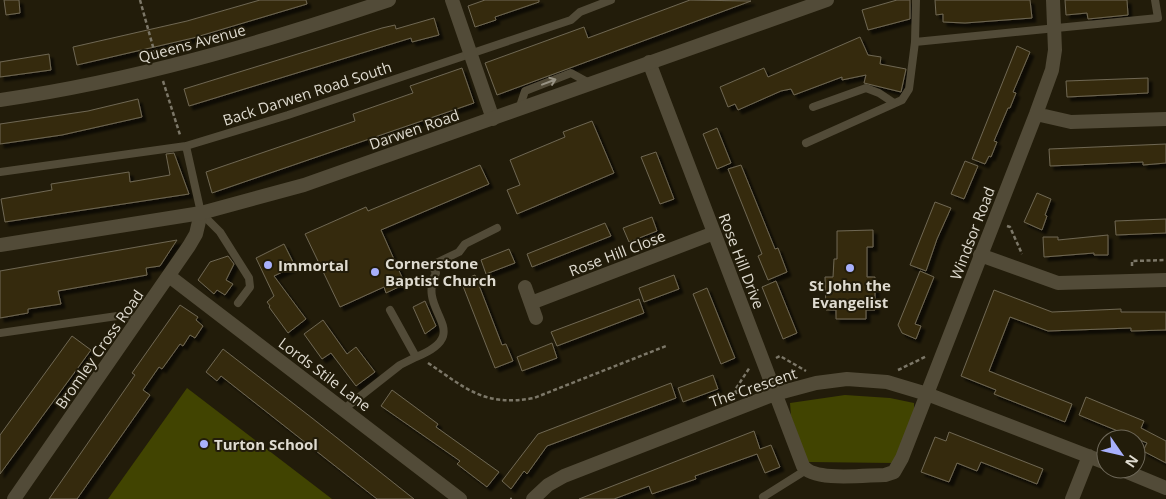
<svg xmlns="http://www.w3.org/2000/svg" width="1166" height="499" font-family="'Open Sans',sans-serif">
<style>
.green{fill:#414401}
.building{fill:#362c0f;stroke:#6f6753;filter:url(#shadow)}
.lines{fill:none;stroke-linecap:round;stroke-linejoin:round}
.path{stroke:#7c7768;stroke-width:2.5;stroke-dasharray:4 2.5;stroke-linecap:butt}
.service{stroke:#524b38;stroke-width:8}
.minor{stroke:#524b38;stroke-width:14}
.tertiary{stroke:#524b38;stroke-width:14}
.secondary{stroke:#524b38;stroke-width:14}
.oneway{stroke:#989384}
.poi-dot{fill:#a8b0fc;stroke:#221c0a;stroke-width:2}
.labels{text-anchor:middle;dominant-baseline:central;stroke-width:4;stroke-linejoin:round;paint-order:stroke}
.street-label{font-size:15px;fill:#dfdbd0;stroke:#221c0a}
.poi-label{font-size:15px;font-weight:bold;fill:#dfdbd0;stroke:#221c0a;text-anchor:start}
</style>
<defs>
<filter id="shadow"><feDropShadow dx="4" dy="4" stdDeviation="1" flood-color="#0009"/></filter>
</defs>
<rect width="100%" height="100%" fill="#221c0a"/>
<path class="green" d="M187 388 332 499H108Z
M845 395 890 398 914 403V412L894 463 808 462 791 416 790 403Z"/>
<path class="building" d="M4 0H19L20 13 6 15Z
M260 0H306L307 4 193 38 77 65 73 47 187 21Z
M485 0H539V2L495 17 496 20 475 27 468 6Z
M690 0 751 1 497 95 485 63 584 27 588 38Z
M897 0H910V19L868 30 862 10Z
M935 0H1030L1032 18 965 23 943 22V14L936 15Z
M1065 0H1127L1128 15 1088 19 1087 13 1066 15Z
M434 18 439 35 412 42 411 38 189 106 184 89 382 28 395 25 396 29Z
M860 37 868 55 881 57 880 64 906 69 901 92 864 83 866 75 842 80V77L794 95 791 89 781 91 738 110 735 104 728 107 720 87 764 68 768 77Z
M1017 46 1030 52 1013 92 1016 93 1010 108H1008L994 141 997 142 991 157 989 156 985 164 972 159Z
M49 54 51 70 0 77V62Z
M462 68 474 103 212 193 206 172 355 121 353 114 413 93 410 86Z
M1148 78V93L1067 97 1066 81Z
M138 99 142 117 62 135 0 144V124L88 111Z
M592 121 614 173 517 214 507 190 520 185 510 160 565 137 563 132Z
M717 128 731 163 717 169 703 134Z
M1166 144V163L1143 165V162L1050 166 1049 149Z
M656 152 674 199 660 204 641 157Z
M174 153 189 194 5 222 1 199 52 190 51 184 129 172 130 182 170 175 166 154Z
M965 161 978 166 964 199 951 194Z
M480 165 489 184 381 230 405 284 386 293 384 287 340 307 305 234 366 207 368 211Z
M741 165 775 249 778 248 787 272 768 280 758 256 762 254 728 169Z
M1037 193 1051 199 1045 215 1047 216 1042 230 1024 222Z
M935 202 951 208 937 239 926 271 910 265Z
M652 217 657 231 629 242 623 228Z
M1166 219V233L1116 235 1115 221Z
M605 223 611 236 532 267 527 254Z
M873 230V247H867V277H875V310H866V319H836V310H826L825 277H833L834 259H837V231Z
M1108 235V255H1094V253L1044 257 1043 237H1058V240Z
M177 240 160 266 146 268 147 275 58 291 61 304 28 309V313L0 318V271Z
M284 244 295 266 274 276 306 319 288 333 269 307 270 306 267 302 274 296 256 258Z
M509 249 515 263 486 274 481 260Z
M228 256 234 264 226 280 233 284 225 295 217 290 214 294 198 280 210 262Z
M920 271 934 277 915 324 921 326 916 339 902 333 898 325Z
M475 275 502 345 506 344 513 361 495 368 461 281Z
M674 275 679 289 644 302 639 288Z
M776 281 797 333 783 339 762 287Z
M707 288 735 358 721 364 693 294Z
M994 290 1052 312 1121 309V312H1166V330L1131 331V328L1048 331 1010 317 989 371 1072 404 1065 422 994 394 996 390 961 376Z
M639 299 644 313 557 346 551 332Z
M425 301 436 326 425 334 413 307Z
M180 305 198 317 196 320 203 326 195 338 190 335 183 346 180 344 162 369 159 367 143 390 150 395 77 499H49L135 375 132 373Z
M323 320 347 354 356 347 375 372 356 386 331 353 322 359 304 334Z
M72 336 91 350 0 474V435Z
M552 343 557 358 522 371 517 357Z
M223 349 312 418 414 499H377L221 376 217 381 206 372Z
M713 375 718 389 683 402 678 388Z
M671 383 676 398 547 446 527 474 524 471 511 489 502 481 538 434Z
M392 390 438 424 436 427 499 472 487 487 457 464 460 461 381 406Z
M1086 397 1144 421 1141 428 1166 441V463L1143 451 1147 443 1079 415Z
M754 431 760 449 771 445 780 467 765 473 757 454 695 476 696 479 652 494 649 486 614 499H579Z
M949 432 1043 469 1037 484 981 462 977 471 957 463 949 482 921 472 935 437 946 441Z"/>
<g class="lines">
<path class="path" d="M140 0 155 54
M163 81 180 135
M1007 226 1010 227 1022 254
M1132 266V261L1166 260
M776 358 780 356 806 371
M428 363C467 389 484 407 534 398L666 346
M898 370 927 356
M737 394 735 390 750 367
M510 499H512"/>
<path class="service" d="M915 42 1158 18 1155 0
M813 107 866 88 879 93 894 103
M519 109 525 91 571 73 591 84
M806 143 902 100 909 89 915 42 916 0
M186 146 201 213 220 232 249 278 250 287 238 303
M0 172 186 146 288 115 571 20 580 12 611 0
M0 333 124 315 140 319
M416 357C477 332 415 312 436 273L432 265 459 252 465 244 497 228
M344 409 400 365 416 357 390 310
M763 497 806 470"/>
<path class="minor" d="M452 0 493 119
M649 62 803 466C814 482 866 475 885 475L894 472 902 458 1036 114 1052 70 1055 50 1053 0
M0 100C133 81 261 43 389 0
M1036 114 1071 122 1166 119
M980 255 1058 283 1166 280
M169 276 460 499
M525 287 536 318
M531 303 714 233
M1120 469 1166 488
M533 499 548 485 564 476 775 394 816 383 847 379 887 382 927 394 1106 463
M1072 499 1089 456"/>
<path class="tertiary" d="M14 499 189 246 196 234 201 213"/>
<path class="secondary" d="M0 245 201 213 304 185 827 0"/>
</g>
<defs><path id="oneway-shaft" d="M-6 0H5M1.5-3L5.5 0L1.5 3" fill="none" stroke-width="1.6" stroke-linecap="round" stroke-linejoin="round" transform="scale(1.25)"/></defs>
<use class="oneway" href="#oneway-shaft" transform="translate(549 82) rotate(-21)"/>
<g class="poi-dot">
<circle cx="268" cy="265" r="5"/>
<circle cx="850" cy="268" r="5"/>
<circle cx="375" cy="272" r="5"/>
<circle cx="204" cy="444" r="5"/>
</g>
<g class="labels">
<g class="street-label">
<text transform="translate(192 43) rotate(-15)">Queens Avenue</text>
<text transform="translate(307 93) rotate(-18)">Back Darwen Road South</text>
<text transform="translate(414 129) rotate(-19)">Darwen Road</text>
<text transform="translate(972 233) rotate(-69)">Windsor Road</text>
<text transform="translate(617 253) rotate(-21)">Rose Hill Close</text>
<text transform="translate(742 261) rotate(69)">Rose Hill Drive</text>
<text transform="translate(99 349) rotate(-55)">Bromley Cross Road</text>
<text transform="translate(325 374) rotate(37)">Lords Stile Lane</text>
<text transform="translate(753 387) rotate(-19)">The Crescent</text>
</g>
<g class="poi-label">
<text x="385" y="263">Cornerstone<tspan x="385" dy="17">Baptist Church</tspan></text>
<text x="278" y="265">Immortal</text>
<text x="850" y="285" text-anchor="middle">St John the<tspan x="850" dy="17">Evangelist</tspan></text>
<text x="214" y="444">Turton School</text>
</g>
</g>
<g transform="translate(1121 454) rotate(124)"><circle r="24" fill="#221c0a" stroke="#6e6859"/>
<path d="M0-4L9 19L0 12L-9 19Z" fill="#a8b0fc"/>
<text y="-8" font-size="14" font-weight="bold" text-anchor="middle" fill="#dfdbd0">N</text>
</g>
</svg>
